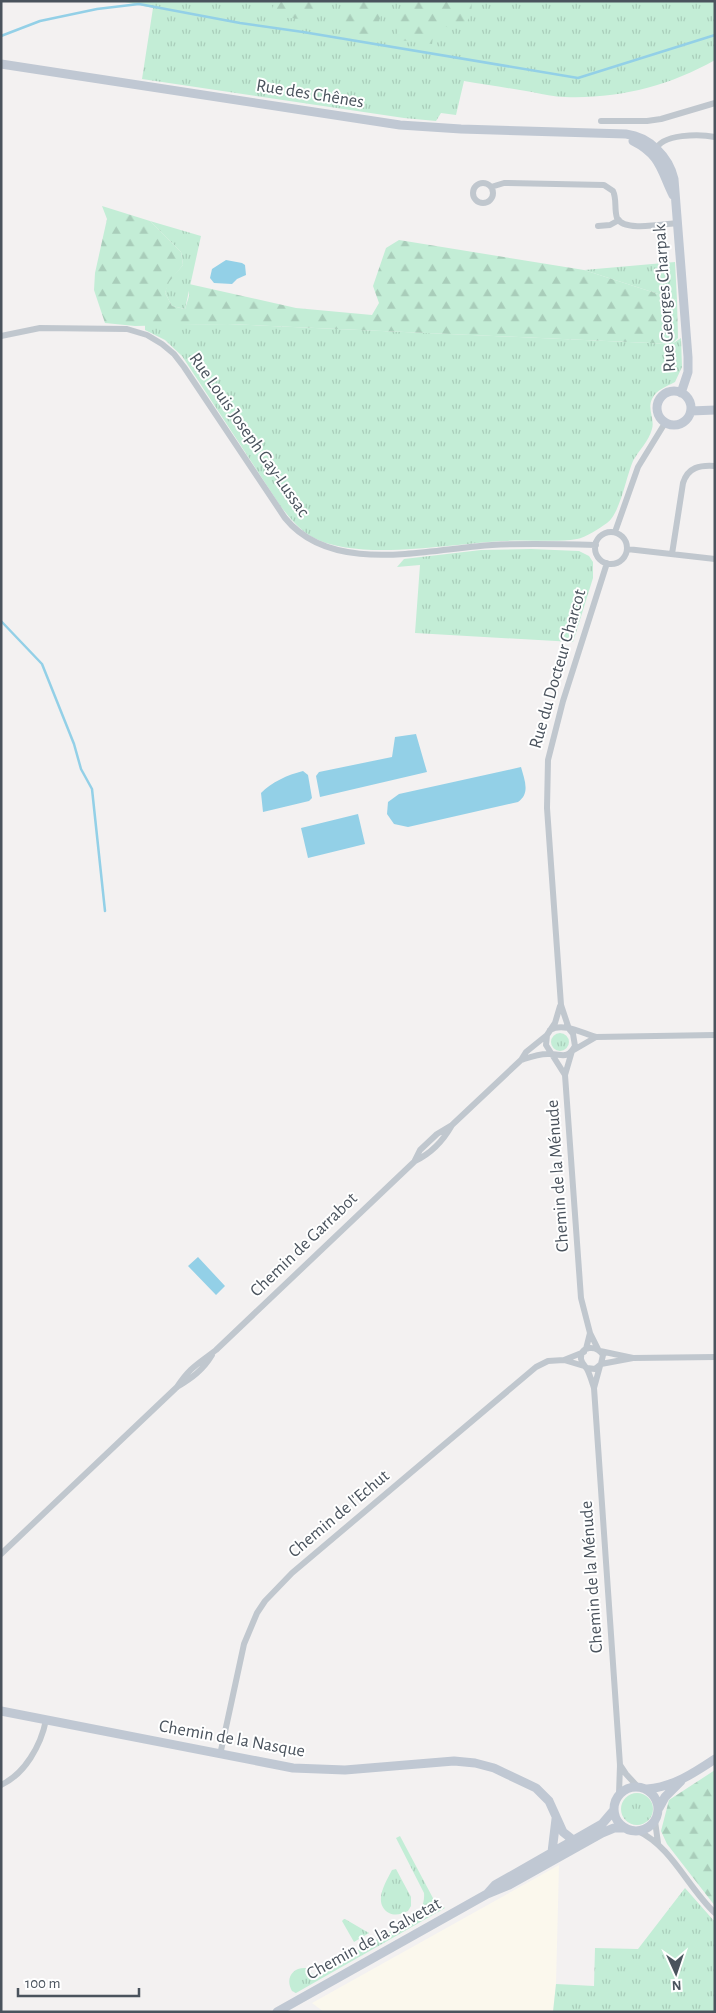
<svg xmlns="http://www.w3.org/2000/svg" width="716" height="2013" font-family="'Alegreya Sans',sans-serif">
<style>
.commercial{fill:#fbf8ed}
.grass{fill:url(#grass-tufts)}
.forest{fill:url(#forest-firs)}
.water{fill:#93d0e7}
.lines{fill:none;stroke-linecap:round;stroke-linejoin:round}
.stream{stroke:#93d0e7;stroke-width:2.5}
.street{stroke:#c0c7ce;stroke-width:6}
.secondary{stroke:#c0c8d3;stroke-width:9}
.labels{text-anchor:middle;dominant-baseline:central;stroke-width:4;stroke-linejoin:round;paint-order:stroke}
.street-label{font-size:18px;fill:#4a535d;stroke:#fff}
</style>
<defs>
<pattern id="grass-tufts" width="24" height="20" patternUnits="userSpaceOnUse" patternTransform="scale(1.25)"><rect width="24" height="20" fill="#c3edd6"/><path d="M3 7l-1-3M5 7V3M7 7l1-3M15 17l-1-3M17 17v-4M19 17l1-3" fill="none" stroke="#a9cdba"/></pattern>
<pattern id="forest-firs" width="22" height="20" patternUnits="userSpaceOnUse" patternTransform="scale(1.25)"><rect width="22" height="20" fill="#c3edd6"/><path d="M5 1l3.5 6h-7zM16 11l3.5 6h-7z" fill="#a9cdba"/></pattern>
</defs>
<rect width="100%" height="100%" fill="#f3f1f1"/>
<path class="commercial" d="M559 1865 556 1984 553 2012H324L312 2003Z"/>
<path class="grass" d="M120 1H715V60C669 86 618 99 565 97 554 97 543 94 532 92 509 88 487 85 464 81L456 115 441 113 436 121 404 118 142 79 153 8Z
M150 221 201 236 185 309 172 306 165 293 168 282 183 265 181 252Z
M675 262 677 300 584 270Z
M228 324 672 344 681 338 682 367 675 382C666 387 657 389 652 399 647 409 655 419 652 429 649 441 639 450 633 461 626 477 620 514 607 523 600 528 585 538 577 539 554 543 529 539 505 541 452 543 362 562 314 538 300 531 291 519 281 507L182 356 165 340 145 330V325Z
M531 549 579 551 589 556 593 562V578L573 642 415 633 420 565 397 567 404 559 481 550Z
M551 1042a9 9 0 1 1 18 0a9 9 0 1 1-18 0Z
M621 1809a16 16 0 1 1 32 0a16 16 0 1 1-32 0Z
M400 1836 434 1900 445 1908 296 1993 292 1991C285 1979 292 1967 306 1968L314 1975 411 1920C420 1913 425 1904 424 1893L396 1838Z
M396 1869 411 1897V1906L408 1911C402 1914 395 1916 389 1913 372 1903 386 1882 392 1870Z
M685 1888 715 1922V2012H553L556 1984 594 1986 595 1948 638 1949Z
M344 1919H345L369 1933 354 1942 342 1921Z"/>
<path class="forest" d="M275 1H316L310 20 270 16Z
M352 1H386L373 38 342 31Z
M405 1H472L471 15 463 27 450 28 440 25 434 28 432 44 399 40 396 26Z
M102 206 150 221 181 252 183 265 169 282 165 293 172 306 185 309 189 296V284L296 308 372 315 379 303 373 286 386 248 399 240 584 270 677 300 678 338 672 344 228 324 135 326 105 323 94 290 95 273 107 219Z
M715 1770V1906L667 1844 661 1831 669 1800Z"/>
<path class="water" d="M226 260 242 263 245 265 246 275 237 279 232 284 214 283 210 278 212 269Z
M416 734 427 772 320 797 316 776 319 772 392 757 395 737Z
M521 767C524 779 531 793 518 802L408 827 394 824 387 814 388 802 399 794Z
M303 771 308 775 312 798 309 801 263 812 261 793C272 782 287 775 303 771Z
M358 814 365 844 308 858 301 828Z
M198 1257 225 1286 216 1295 188 1266Z"/>
<g class="lines">
<path class="stream" d="M1 36 40 21 97 9 139 4 240 23 303 32 578 78 715 35
M1 621 42 664 74 744 81 769 92 789 105 911"/>
<path class="street" d="M601 121H647L661 119 715 103
M655 151C661 133 701 134 715 137
M473 193a10 10 0 1 1 20 0a10 10 0 1 1-20 0Z
M491 187 504 183 604 185 613 191C617 199 614 209 617 218 623 232 663 224 677 223
M598 226 610 225 619 220
M1 336 40 328 127 329 147 335 162 344 174 354 184 367 285 518C332 576 427 549 492 545 526 543 561 544 596 545
M615 532 638 467 665 423
M595 548a16 16 0 1 1 32 0a16 16 0 1 1-32 0Z
M627 549 715 559
M672 554 683 483C688 467 700 465 715 466
M550 1030C563 1022 582 1033 596 1037L572 1051 565 1075 546 1045 547 1035 555 1023 560 1006
M596 1037 715 1035
M521 1060C530 1057 540 1053 550 1054 562 1054 567 1060 575 1046L573 1034 569 1029 561 1005 547 808 548 760 563 701 607 563
M565 1075 581 1298 590 1333
M415 1160 420 1150 437 1134 452 1125 521 1060 526 1052 547 1035
M586 1349 590 1333 598 1349
M600 1351 633 1358 601 1364
M584 1352 564 1360 584 1366
M633 1358 715 1357
M587 1368 595 1369 601 1364 603 1355C597 1345 580 1345 581 1359 582 1364 585 1366 587 1369 590 1375 592 1382 594 1388L600 1366
M177 1387C190 1367 198 1364 216 1350L415 1161C432 1153 443 1141 452 1125
M594 1388 620 1765 619 1794
M1 1554 177 1387C192 1378 203 1370 212 1355
M220 1755 244 1644 257 1613 265 1601 292 1573 536 1367 548 1361 564 1360
M620 1765 626 1774 638 1787
M1 1785C25 1774 41 1745 46 1720
M655 1821 658 1843
M638 1831C672 1847 688 1888 715 1913"/>
<path class="secondary" d="M1 64 400 125 461 129 626 134C650 137 669 157 674 179L688 357V372L681 393
M633 141C661 155 661 171 673 195
M657 408a17 17 0 1 1 34 0a17 17 0 1 1-34 0Z
M691 411 715 410
M1 1711 293 1768 345 1770 454 1761 475 1763 494 1768 536 1788 549 1801 563 1832 573 1840
M614 1809a22 22 0 1 1 44 0a22 22 0 1 1-44 0Z
M647 1789C673 1787 694 1773 715 1759
M659 1808 665 1797 681 1781
M552 1852 556 1819
M487 1894 495 1885 602 1824 614 1810
M277 2012 487 1894 509 1885 602 1833 614 1828H625"/>
</g>
<g class="labels">
<g class="street-label">
<text transform="translate(310 94) rotate(9)">Rue des Chênes</text>
<text transform="translate(665 298) rotate(-94)">Rue Georges Charpak</text>
<text transform="translate(249 435) rotate(55)">Rue Louis Joseph Gay-Lussac</text>
<text transform="translate(558 669) rotate(-74)">Rue du Docteur Charcot</text>
<text transform="translate(558 1176) rotate(-94)">Chemin de la Ménude</text>
<text transform="translate(304 1245) rotate(-44)">Chemin de Garrabot</text>
<text transform="translate(339 1514) rotate(-40)">Chemin de l'Echut</text>
<text transform="translate(592 1577) rotate(-94)">Chemin de la Ménude</text>
<text transform="translate(232 1739) rotate(10)">Chemin de la Nasque</text>
<text transform="translate(374 1939) rotate(-29)">Chemin de la Salvetat</text>
</g>
</g>
<rect width="716" height="2013" fill="none" stroke="#4a535d" stroke-width="5"/>
<g transform="translate(676 1973) rotate(177)" stroke="#ffffff" stroke-width="4" paint-order="stroke">
<path d="M0-4L9 19L0 12L-9 19Z" fill="#4a535d"/>
<text y="-8" font-size="14" font-weight="bold" text-anchor="middle" fill="#4a535d">N</text>
</g>
<path d="M18 1988v8h121v-8" fill="none" stroke="#4a535d" stroke-width="2.5"/>
<text x="25" y="1988" font-size="15" fill="#4a535d" stroke="#ffffff" stroke-width="4" paint-order="stroke">100 m</text>
</svg>
